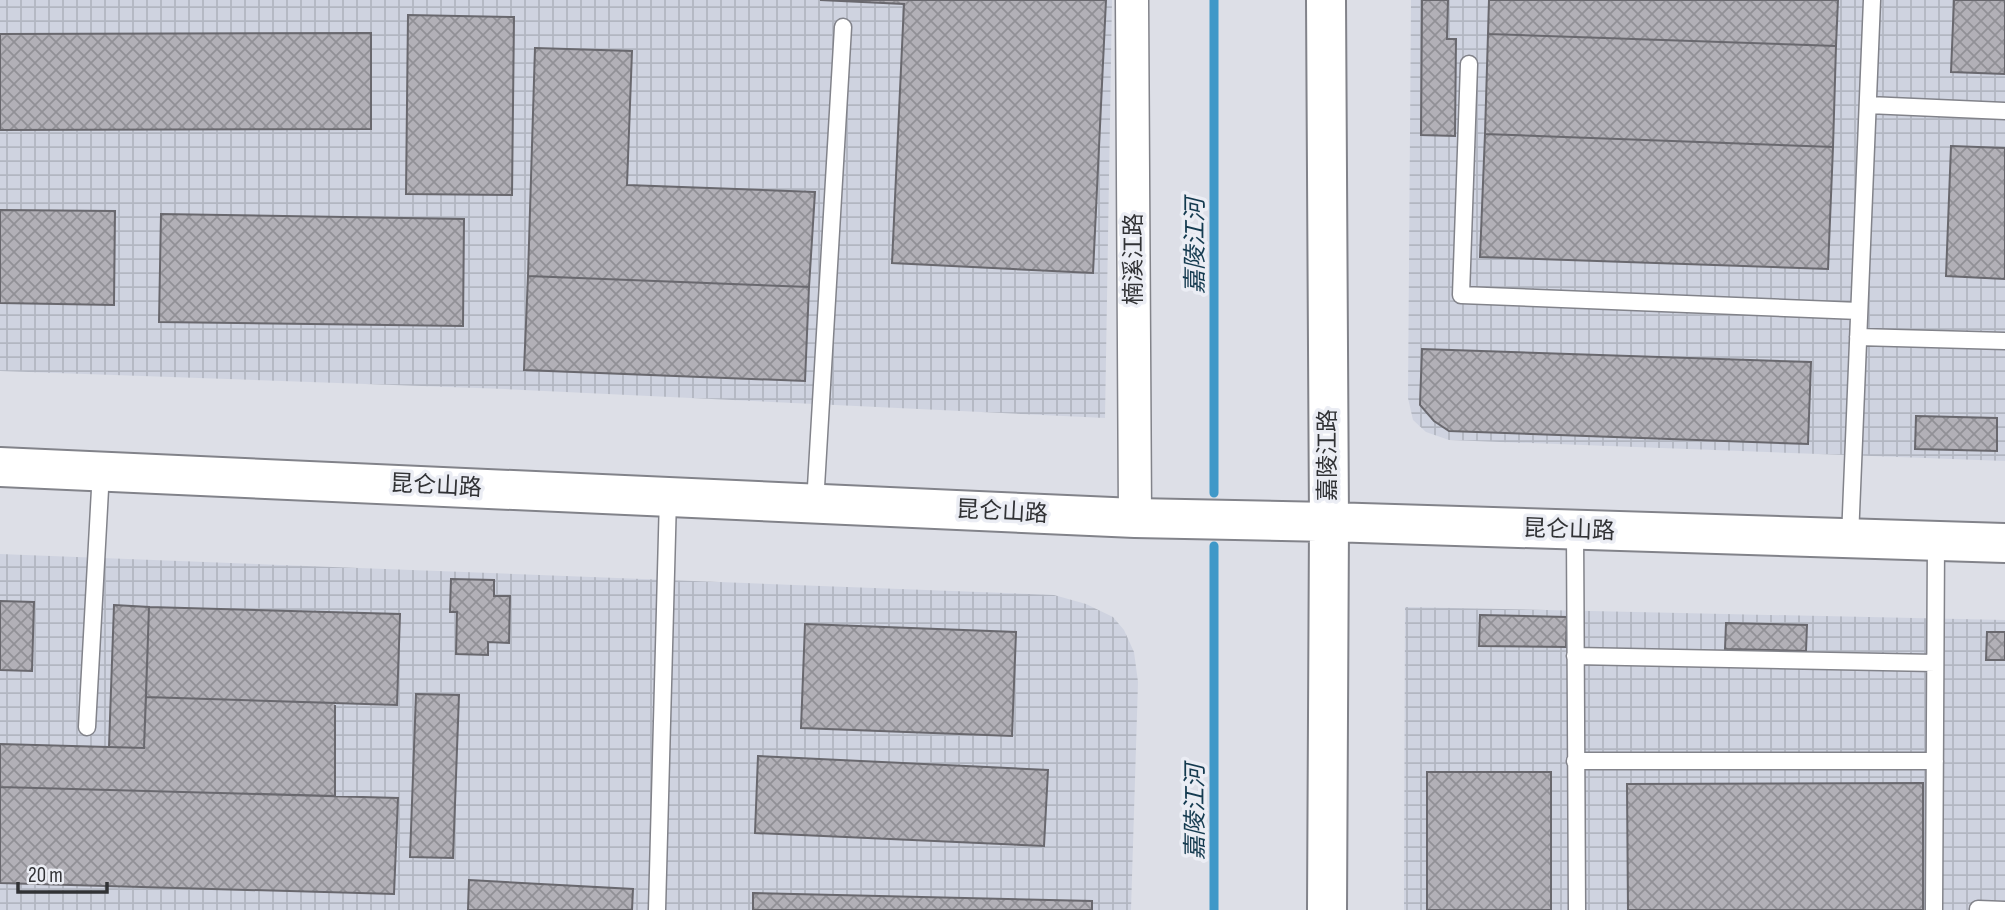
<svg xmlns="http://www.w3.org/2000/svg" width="2005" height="910" font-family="'Sofia Sans Condensed','Noto Sans SC',sans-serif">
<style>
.industrial{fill:url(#industrial-grid)}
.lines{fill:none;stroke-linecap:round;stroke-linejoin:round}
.stream{stroke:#3f98c8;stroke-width:9}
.building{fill:url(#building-cross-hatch);stroke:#69686e;stroke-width:2}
.service-casing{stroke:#82838a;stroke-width:19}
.minor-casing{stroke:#82838a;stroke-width:35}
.tertiary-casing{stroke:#82838a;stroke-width:42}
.service{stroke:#fff;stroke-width:16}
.minor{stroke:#fff;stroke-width:32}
.tertiary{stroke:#fff;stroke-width:38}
.labels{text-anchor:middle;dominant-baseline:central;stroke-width:7;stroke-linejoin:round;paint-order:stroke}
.street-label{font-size:23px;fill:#313235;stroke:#ebedf4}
.water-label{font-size:24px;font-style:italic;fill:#143a4f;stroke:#ebedf4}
</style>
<defs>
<pattern id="industrial-grid" width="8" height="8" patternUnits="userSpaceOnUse" patternTransform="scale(1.75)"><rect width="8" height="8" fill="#cfd3e0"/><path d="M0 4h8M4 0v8" fill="none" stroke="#b2b6c1"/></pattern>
<pattern id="building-cross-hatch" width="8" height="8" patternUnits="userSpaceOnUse" patternTransform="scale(1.75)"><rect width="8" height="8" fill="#b2b0b7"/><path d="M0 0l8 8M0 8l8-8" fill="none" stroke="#919096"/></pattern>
</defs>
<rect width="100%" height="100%" fill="#dddfe7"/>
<path class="industrial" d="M0 0H1112L1105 418 505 389 0 371Z
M1411 0H2005V461L1449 440 1426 432 1413 420 1408 398Z
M0 554 1054 595 1086 604 1113 617 1124 630 1134 652 1138 682 1131 910H0Z
M1405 607 2005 620V910H1404Z"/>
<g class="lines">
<path class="stream" d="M1214 493V0
M1214 546V910"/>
</g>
<path class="building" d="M820 0H1106L1093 273 892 263 904 4Z
M1422 0H1448L1447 39H1456L1455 136 1421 135Z
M1489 0H1838L1836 46 1488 34Z
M1954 0H2005V74L1951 72Z
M408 15 514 17 512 195 406 194Z
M371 33V129L0 130V34Z
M1488 34 1836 46 1833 147 1485 134Z
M535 48 632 51 627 185 815 192 809 287 528 276Z
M1485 134 1833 147 1828 269 1480 257Z
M1951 146 2005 148V279L1946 276Z
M0 210 115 211 114 305 0 303Z
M161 214 464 219 463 326 159 322Z
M528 276 809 287 805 381 524 370Z
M1422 349 1811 362 1808 444 1449 431 1434 421 1420 405Z
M1916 416 1997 418V451L1915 449Z
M451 579 494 580V596H510L509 643 488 642V655L456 654 457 612H450Z
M0 601 34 602 32 671 0 670Z
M114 605 149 607 144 748 109 747Z
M149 607 400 614 397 705 146 697Z
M1480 615 1567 617 1566 647 1479 646Z
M1726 623 1807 625 1806 651 1725 649Z
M805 624 1016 632 1012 736 801 728Z
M1987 632H2005V660H1986Z
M416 694 459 695 453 858 410 857Z
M146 697 335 703V796L0 787V744L144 748Z
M758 756 1048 770 1044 846 755 833Z
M1427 772H1551V910H1427Z
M1923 783V910H1628L1627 784Z
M0 787 398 798 394 894 0 883Z
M469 880 633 889 632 910H468Z
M753 893 1092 901V910H753Z"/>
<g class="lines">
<g class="service-casing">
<path id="service" d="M1469 64 1461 295 1859 311
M1868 105 2005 111
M1858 337 2005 341
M815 504 843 27
M1575 530 1577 910
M1850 538 1872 0
M1575 656 1935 663
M87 727 101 471
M1575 761H1935
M1978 909 2005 910
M657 910 668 497
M1934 910 1936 541"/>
</g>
<g class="minor-casing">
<path id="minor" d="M1132 0 1135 518"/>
</g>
<g class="tertiary-casing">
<path id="tertiary" d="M1326 0 1329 522 1327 910
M0 467 1135 518 1329 522 2005 543"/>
</g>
<use href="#service" class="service"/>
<use href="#minor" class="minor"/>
<use href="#tertiary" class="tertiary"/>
</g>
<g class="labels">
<g class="street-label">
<text transform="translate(1134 259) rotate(-90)">楠溪江路</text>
<text transform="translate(1328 455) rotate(-90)">嘉陵江路</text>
<text transform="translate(436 486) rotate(3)">昆仑山路</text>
<text transform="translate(1002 512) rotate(3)">昆仑山路</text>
<text transform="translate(1569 530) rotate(2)">昆仑山路</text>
</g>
<g class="water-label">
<text transform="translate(1195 246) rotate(-90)">嘉陵江河</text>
<text transform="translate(1195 812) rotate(-90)">嘉陵江河</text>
</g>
</g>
<path d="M18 882v10h89v-10" fill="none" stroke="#313235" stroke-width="3.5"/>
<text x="28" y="882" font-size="21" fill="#313235" stroke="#ebedf4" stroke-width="5" paint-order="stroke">20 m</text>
</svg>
